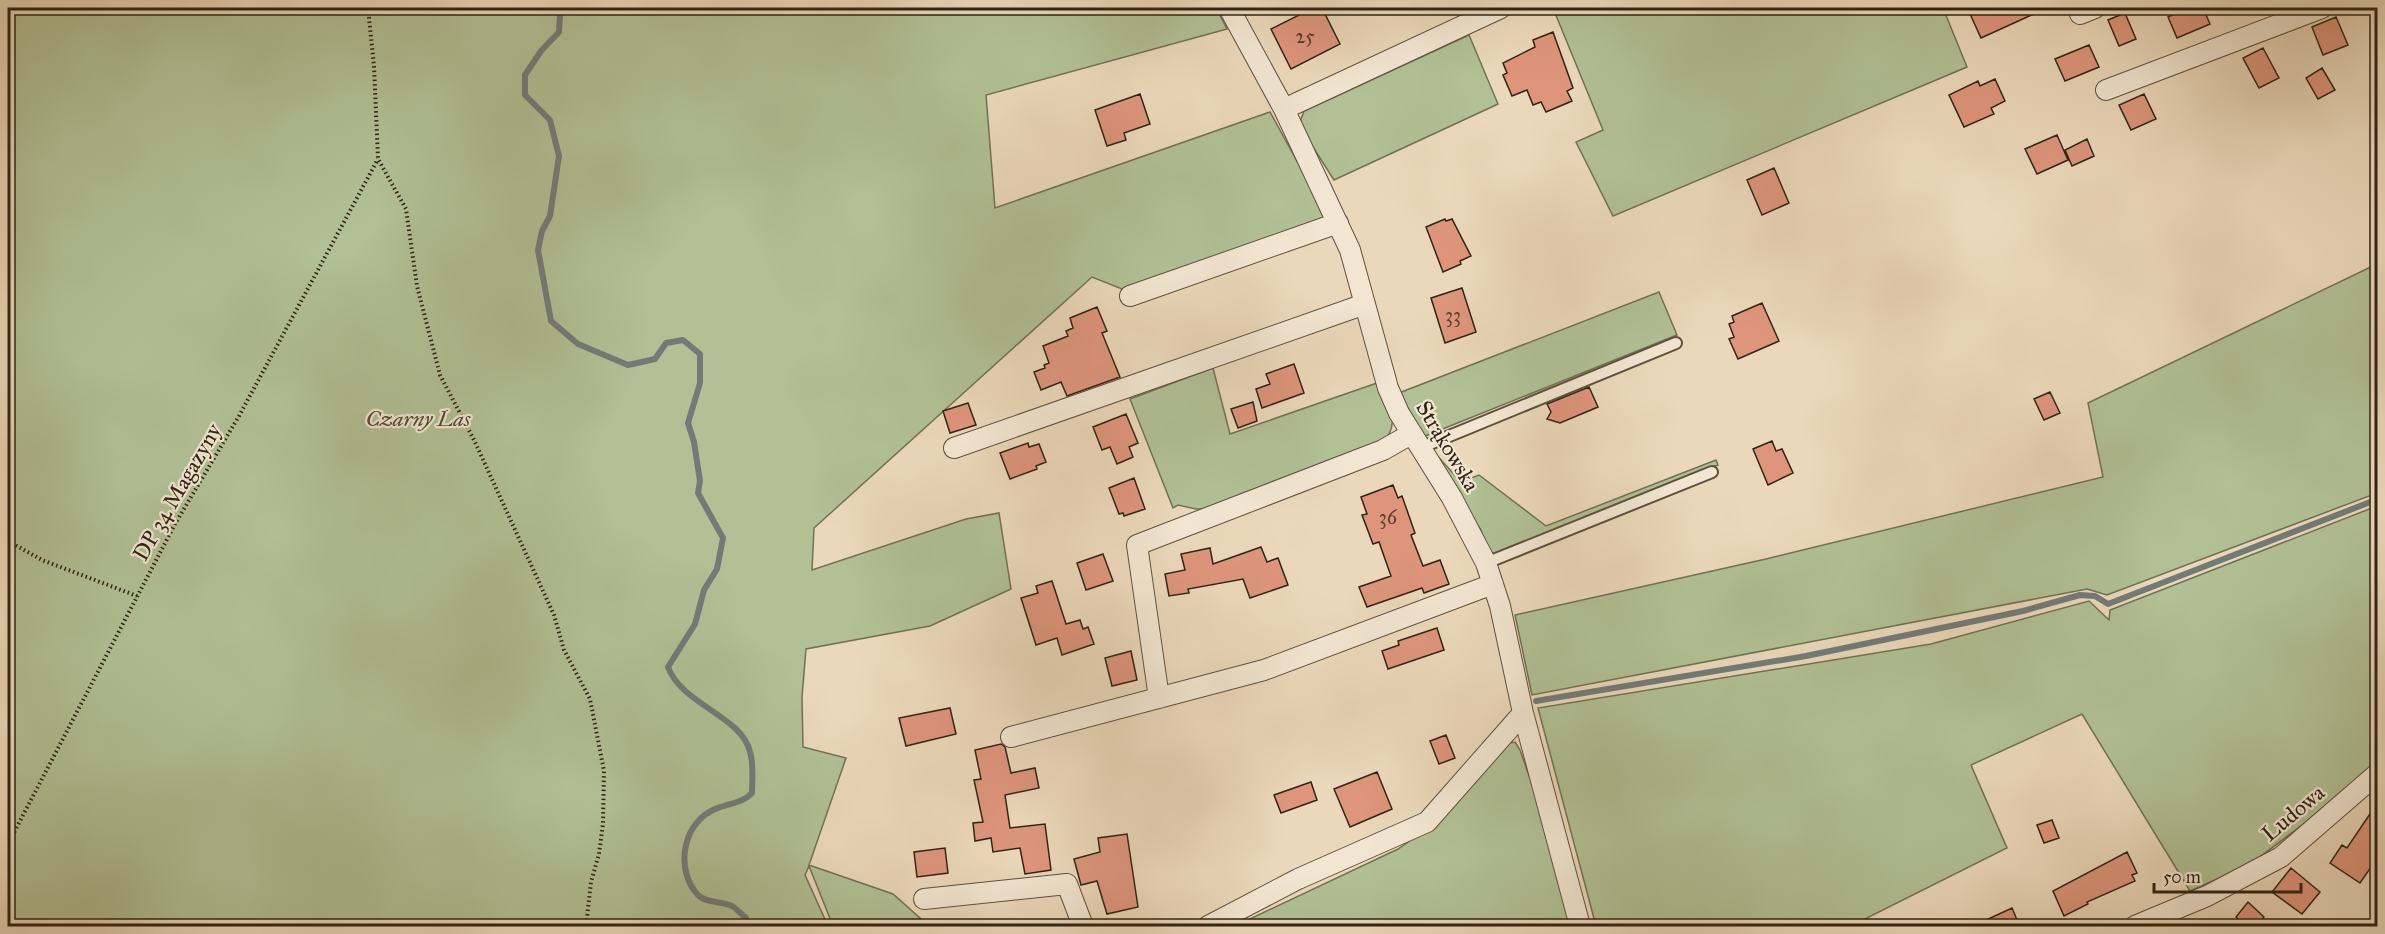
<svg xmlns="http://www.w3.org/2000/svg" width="2385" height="934" font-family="'IM FELL Great Primer',serif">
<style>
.green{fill:#b1c095;stroke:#707254;stroke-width:1.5}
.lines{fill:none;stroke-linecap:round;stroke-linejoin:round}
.stream{stroke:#737b79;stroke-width:6}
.building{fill:#de957c;stroke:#302314;stroke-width:1.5}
.service-casing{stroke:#5f503e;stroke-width:14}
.minor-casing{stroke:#5f503e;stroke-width:22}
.path{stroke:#302314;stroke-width:4;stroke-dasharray:1.5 3;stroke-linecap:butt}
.service{stroke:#f2e6d2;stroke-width:10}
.minor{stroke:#f2e6d2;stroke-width:20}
.labels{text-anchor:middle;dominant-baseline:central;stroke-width:4.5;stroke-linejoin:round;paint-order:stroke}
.number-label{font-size:20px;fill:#5c402e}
.park-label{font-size:22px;font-style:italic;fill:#504a34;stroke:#f2e6d2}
.street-label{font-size:22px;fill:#302314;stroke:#f2e6d2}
</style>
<rect width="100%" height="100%" fill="#ebd8ba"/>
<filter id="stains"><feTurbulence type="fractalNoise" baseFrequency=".00333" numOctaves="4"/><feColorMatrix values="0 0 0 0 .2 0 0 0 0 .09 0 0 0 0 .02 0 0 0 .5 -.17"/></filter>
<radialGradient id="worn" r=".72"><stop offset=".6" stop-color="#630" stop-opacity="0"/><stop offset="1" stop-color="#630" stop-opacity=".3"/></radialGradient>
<path class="green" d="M8 8H1216L1227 29 986 95 995 208 1270 112 1326 214 1322 222 1122 289 1092 277 814 528 812 570 966 519 999 513 1011 589 930 626 806 649 802 697 803 747 846 758 809 865 893 894 929 926H833L809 866 805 875 828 926H8Z
M1553 8H1943L1967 67 1613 216 1576 142 1603 130Z
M1469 35 1498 104 1334 180 1299 125 1304 111Z
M2377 264V493L2107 595 2087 589 1532 695 1515 615 1766 559 2103 477 2088 403Z
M1659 292 1677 335 1425 436 1417 428 1399 393Z
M1213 368 1230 434 1377 383C1388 408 1404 424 1379 446L1210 509H1196L1178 505 1173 508 1130 399Z
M1433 451 1461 482 1479 475 1546 526 1716 460 1718 465 1497 554 1487 551 1481 530 1434 461Z
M2377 506V762L2329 805 2249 865 2190 891 2082 714 1971 765 2007 848 1851 926H1596L1538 708 1931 644 2089 601 2109 620 2110 610Z
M1515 742 1520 750 1534 790 1574 926H1235L1398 849 1440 820 1505 744Z"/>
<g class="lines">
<path class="stream" d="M553 8 560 15 559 32 541 51 525 75V95L550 120 559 156 550 216 542 231 538 250 551 321 578 344 628 365 655 359 666 343 683 340 700 354V383L688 423 694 442 700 481 698 493 723 538 717 569 704 590 695 624 668 667C682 705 742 716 750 752 754 764 752 780 752 793 742 804 724 804 711 811 681 827 676 872 698 895 705 903 722 901 732 906 737 909 742 915 746 918L747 926
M1536 701 1806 656 2023 611 2080 595 2095 596 2108 604 2378 499"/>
</g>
<path class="building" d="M1313 8H1322L1340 44 1291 69 1271 29Z
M1984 8H2047L1981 38 1970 14Z
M2177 8H2203L2210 24 2177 38 2168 17 2179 12Z
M2125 13 2136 39 2119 46 2108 20Z
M2336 17 2348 45 2323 55 2312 27Z
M1553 32 1573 88 1567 91 1572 101 1546 112 1541 102 1533 105 1527 90 1512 96 1503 75 1507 73 1503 63 1535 47 1533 40Z
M2089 45 2099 67 2065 81 2055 59Z
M2263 48 2279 78 2259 88 2243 58Z
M2322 68 2335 90 2318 99 2306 78Z
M1995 79 2005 101 1991 108 1994 114 1964 127 1949 95 1978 81 1980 86Z
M1140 94 1150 124 1124 133 1126 140 1107 146 1095 110Z
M2144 94 2156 119 2131 130 2119 105Z
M2057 135 2068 160 2037 174 2025 149Z
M2087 139 2094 156 2072 166 2065 150Z
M1774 168 1789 203 1762 215 1747 180Z
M1445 219 1446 221 1452 219 1471 256 1460 261 1461 264 1443 272 1426 227Z
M1462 288 1476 332 1445 343 1431 298Z
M1762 303 1779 341 1738 359 1729 339 1734 337 1729 324 1734 322 1732 316Z
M1097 307 1107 331 1102 333 1120 377 1067 396 1061 382 1041 390 1034 372 1045 368 1044 365 1049 363 1043 346 1068 336 1066 331 1073 328 1070 318Z
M1294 364 1304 393 1262 408 1256 389 1270 384 1266 374Z
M1589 387 1598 407 1560 423 1547 419 1551 412 1547 404Z
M2050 392 2060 413 2044 420 2034 399Z
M1253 402 1257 421 1238 428 1231 409Z
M968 403 976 425 950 433 943 411Z
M1126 414 1138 443 1129 447 1133 457 1117 464 1110 447 1102 450 1093 427Z
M1772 441 1776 451 1782 449 1793 473 1768 485 1753 449Z
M1028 443 1029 447 1039 444 1046 462 1036 466 1037 469 1010 479 1000 453Z
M1134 478 1145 509 1124 516 1123 513 1119 514 1109 488Z
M1393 485 1398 498 1402 496 1415 533 1411 535 1423 566 1440 560 1449 584 1424 593 1422 588 1367 607 1359 587 1391 576 1379 542 1373 544 1362 515 1367 514 1361 497Z
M1261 547 1267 562 1278 558 1288 585 1250 598 1243 579 1188 589 1189 593 1169 596 1165 574 1185 570 1181 554 1210 548 1213 564Z
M1103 554 1113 581 1086 590 1077 563Z
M1052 581 1066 624 1080 620 1083 629 1088 627 1094 644 1062 655 1057 638 1036 645 1021 598 1038 593 1036 586Z
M1437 628 1444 650 1388 669 1382 651 1399 645 1398 641Z
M1131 651 1137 680 1112 686 1105 658Z
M950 708 956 734 906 746 899 718Z
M1446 735 1455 758 1439 764 1430 741Z
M1001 744 1005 747 1011 773 1035 768 1039 788 1005 795 1010 828 1045 824 1051 870 1025 874 1020 848 993 852 991 838 975 841 973 823 983 822 974 780 981 779 975 750Z
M1377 772 1392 809 1350 827 1334 789Z
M1311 782 1317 800 1281 813 1274 795Z
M2378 802V857L2360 883 2330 863 2342 845 2347 848Z
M2052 820 2059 838 2044 843 2037 825Z
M1127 834 1138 907 1107 914 1097 881 1081 885 1074 859 1100 852 1098 838Z
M945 848 948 873 917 877 914 852Z
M2127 852 2137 873 2132 875 2135 881 2087 902 2088 904 2064 916 2053 891Z
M2291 868 2320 892 2302 914 2272 892Z
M2248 902 2264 917 2255 927H2246L2236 917Z
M2012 908 2020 927H1971Z"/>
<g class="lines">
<g class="service-casing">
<path id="service" d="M1420 448 1676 343
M1486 563 1712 472"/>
</g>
<g class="minor-casing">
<path id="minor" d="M1229 8 1284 109 1350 250 1388 388 1399 413 1452 498 1486 563 1500 606 1523 713 1580 926
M2080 14 2095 8
M2106 90 2322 8
M1284 109 1501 8
M1130 296 1338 223
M954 448 1365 304
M1159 698 1137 545 1383 450 1411 434
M1011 737 1264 670 1493 584
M924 899 1067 884 1083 926
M1208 926 1298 879 1427 822 1523 713
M2135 926 2207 896 2281 857 2378 773"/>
</g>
<path class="path" d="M368 8 374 66 378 159 406 209 417 286 440 375 474 440 554 615 564 650 590 699 604 771 603 824 599 854 591 882 586 926
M8 541 42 560 137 596
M8 844 175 524 239 416 378 159"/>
<use href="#service" class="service"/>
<use href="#minor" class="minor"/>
</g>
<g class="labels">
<g class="number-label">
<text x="1305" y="36">25</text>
<text x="1453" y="315">33</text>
<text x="1388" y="517">36</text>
</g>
<g class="park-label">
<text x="418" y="418">Czarny Las</text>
</g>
<g class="street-label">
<text transform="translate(1448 446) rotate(59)">Strąkowska</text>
<text transform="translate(177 492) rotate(-60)">DP 34 Magazyny</text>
<text transform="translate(2293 813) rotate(-40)">Ludowa</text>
</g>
</g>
<rect width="2385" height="934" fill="none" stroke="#ebd8ba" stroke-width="30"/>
<rect x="9" y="9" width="2367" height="916" fill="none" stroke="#302314" stroke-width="3"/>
<rect x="15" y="15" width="2355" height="904" fill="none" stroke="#302314" stroke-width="1.5"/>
<path d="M2154 883v9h147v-9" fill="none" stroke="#302314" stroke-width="3"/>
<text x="2163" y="883" font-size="18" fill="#302314" stroke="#f2e6d2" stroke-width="4.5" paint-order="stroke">50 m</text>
<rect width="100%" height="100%" filter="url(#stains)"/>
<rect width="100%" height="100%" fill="url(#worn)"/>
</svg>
